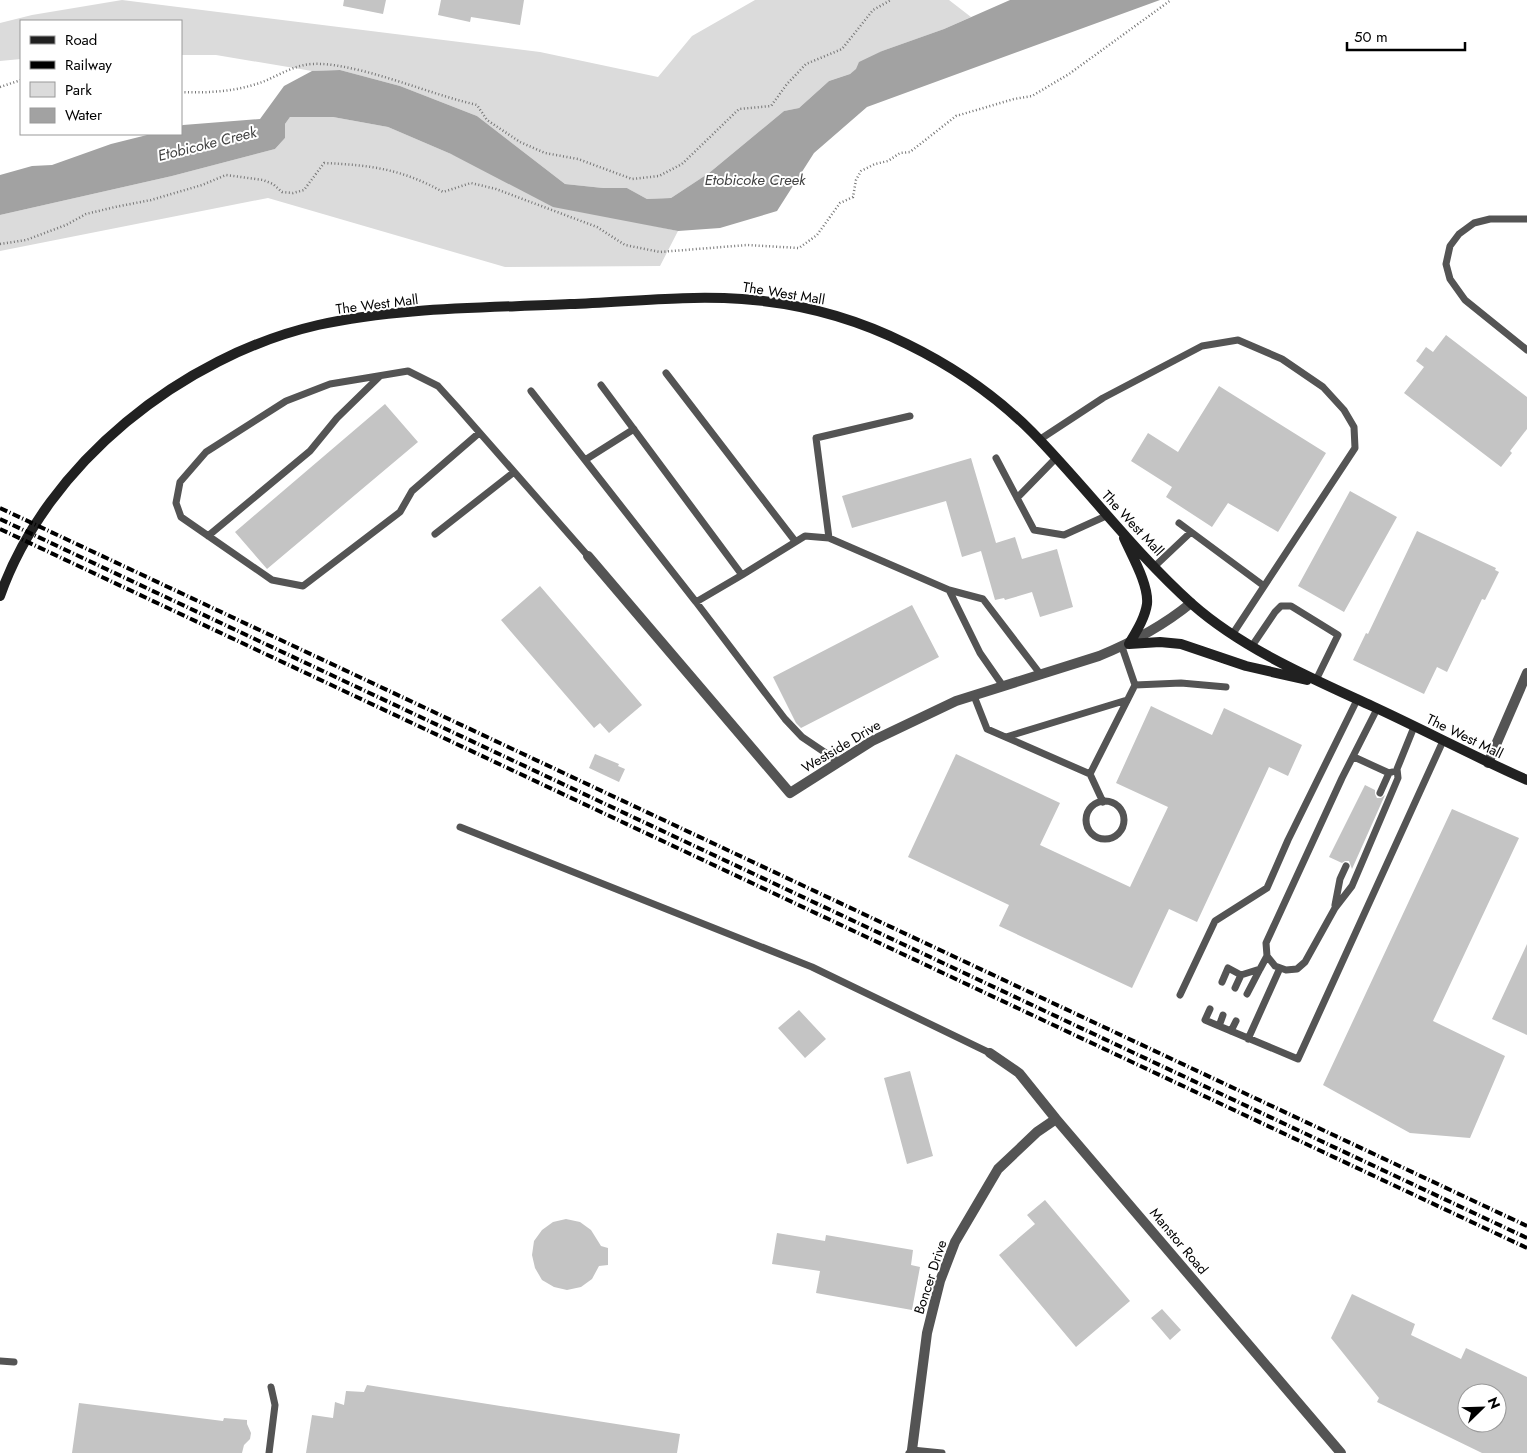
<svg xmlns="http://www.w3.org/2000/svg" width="1527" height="1453" font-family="Jost,sans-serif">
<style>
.green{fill:#dbdbdb}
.water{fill:#a2a2a2}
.building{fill:#c4c4c4;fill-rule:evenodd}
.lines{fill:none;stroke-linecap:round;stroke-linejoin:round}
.path{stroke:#767676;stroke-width:2.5;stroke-dasharray:1 2.5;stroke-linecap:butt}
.lane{stroke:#545454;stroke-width:7}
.street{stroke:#545454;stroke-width:10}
.secondary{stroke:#212121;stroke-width:10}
.rail{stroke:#000;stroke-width:4;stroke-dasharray:8 2.5 1 2.5;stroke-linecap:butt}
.labels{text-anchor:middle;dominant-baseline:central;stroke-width:4;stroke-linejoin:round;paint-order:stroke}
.street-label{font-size:14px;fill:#000;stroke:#fff}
.water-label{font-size:15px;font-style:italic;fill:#434343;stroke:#fff}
</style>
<rect width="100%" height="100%" fill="#fff"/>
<path class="green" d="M122 0 540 52 658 77 692 36 755 0H949L971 17 944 29 882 51 850 74 829 81 799 108 784 111 709 173 671 198 647 199 627 188H603L565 184 477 116 400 86 340 70 312 71 216 55H181V21H21V59L0 61V23L32 15Z
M290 117H333L388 127 451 154 631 221 678 231 660 266 505 267 268 198 0 251V215L172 176 275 149 285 138V124Z"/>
<path class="water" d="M1010 0H1160L867 107 814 153 777 211 720 228 678 231 553 207 451 154 388 127 333 117H290L285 124V138L275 149 172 176 0 215V175L32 166 52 165 111 144 151 134H181V126L183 125 260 119 284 86 312 71 340 70 400 86 477 116 565 184 603 188H627L647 199 671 198 709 173 784 111 799 108 829 81 850 74 856 69 859 62 882 51 944 29Z"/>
<path class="building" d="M344 0H386L383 14 343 6Z
M441 0H524L520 25 471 17 470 22 438 15Z
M1446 335 1527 397V429L1510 451 1512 453 1501 467 1404 393 1424 367 1416 361 1426 347 1433 352Z
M1219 386 1326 453 1278 532 1228 503 1212 527 1166 497 1172 487 1131 461 1148 433 1178 452Z
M385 404 418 442 267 569 235 532Z
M971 458 996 543 1015 537 1022 559 1057 549 1073 607 1040 617 1032 592 1005 600 1004 598 995 600 981 551 962 557 946 501 852 528 842 496Z
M1350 491 1397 517 1344 612 1298 586Z
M1417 531 1496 568 1495 570 1499 572 1485 600 1482 599 1447 672 1437 667 1424 694 1353 660 1366 633 1368 634Z
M540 586 642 705 609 733 600 723 594 728 501 620Z
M912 605 939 657 801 728 796 723 773 677Z
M1151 706 1212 735 1224 708 1302 745 1288 776 1269 767 1197 922 1169 909 1132 988 999 926 1009 905 908 857 956 754 1060 803 1040 845 1130 887 1168 807 1116 783Z
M595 754 619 764 618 766 625 769 619 782 589 768Z
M1365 785 1375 790V794L1377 798H1381L1385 795 1352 869 1349 861H1345L1342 863 1329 857Z
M1452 809 1519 838 1433 1021 1505 1056 1470 1138 1410 1133 1323 1085Z
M1527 944V1035L1492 1019Z
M799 1010 826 1039 805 1058 778 1028Z
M910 1071 933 1156 907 1164 884 1078Z
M1045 1200 1130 1301 1076 1347 999 1255 1035 1224 1027 1215Z
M566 1219 580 1222 591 1230 601 1246 608 1248V1265L599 1266 592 1279 581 1287 567 1290 554 1287 542 1280 535 1268 532 1255 534 1241 542 1230 553 1222Z
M777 1233 825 1241 826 1235 913 1250 911 1265 920 1267 912 1310 816 1293 820 1271 772 1264Z
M1352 1294 1415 1324 1411 1335 1461 1359 1466 1348 1527 1377V1453H1482L1377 1402 1379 1398 1331 1338ZM1467 1393H1497V1423H1467Z
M1162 1309 1181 1330 1170 1340 1151 1318Z
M367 1385 680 1434 677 1453H306L312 1415 333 1418 335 1402 344 1405 346 1391 364 1392Z
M79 1403 223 1421 224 1418 247 1420V1424L251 1433 250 1439 244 1445 242 1453H72Z"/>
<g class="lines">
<path class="path" d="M0 87 21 80
M181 92C205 93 230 92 253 85 273 80 289 66 311 64 329 63 345 67 363 71 402 81 439 96 477 105L487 120 520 142 545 153 578 159 632 179 659 176 682 164 739 109 771 106 787 84 806 64 842 49 873 10 891 0
M0 244 26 240 66 225 86 214 115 207 151 200 202 185 226 175 263 180 273 184 282 192 293 193 304 190 324 163C370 165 402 169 443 192L471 183 496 189 597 227 625 245 660 252 747 245 799 248 817 235 840 203 853 197 856 180 861 171 875 164 888 161 900 153 910 152 956 116 1014 99 1032 96 1069 74 1171 0"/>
<path class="lane" d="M1527 219H1490L1474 223 1459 234 1450 246 1446 264 1450 279 1465 300 1527 350
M666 373 795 541
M601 385 742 575 805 536 829 538
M531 391 696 602 742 575
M910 416 816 438 829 538 949 590
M479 433 412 491 400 512 303 586 272 580 181 517 176 503 180 482 206 452 286 401 330 384 408 371 438 386 458 408 588 556
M1039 440 1103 398 1202 346 1238 340 1282 359 1323 387 1344 410 1354 427 1355 448 1232 635
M996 458 1034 530 1064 535 1106 516
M585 460 634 429
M1017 498 1056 458
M1179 523 1264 586
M435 534 514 472
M208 536 310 451 337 418 380 376
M1155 566 1191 532
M696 602 785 719 802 737 839 762
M1252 646 1275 612 1281 606H1291L1338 635 1316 680
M1135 685 1181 683 1226 687
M1003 686 980 653 949 590 983 599 1041 675
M974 696 987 729 1090 774 1103 802
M1377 709 1342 778 1266 943 1267 956 1275 966 1286 970 1297 969 1305 962 1335 908 1352 886 1398 778 1397 769 1414 727
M1006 737 1127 700
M1354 757 1389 773
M1090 774 1135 685 1122 647
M1380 793 1389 773 1392 772
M1086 820a19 19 0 1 1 38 0a19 19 0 1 1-38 0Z
M460 827 812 967 990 1053
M1335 905 1340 879 1346 866
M1222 982 1228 968 1241 975
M1235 988 1241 975 1260 969 1267 956
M1247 994 1260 969
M1180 995 1215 921 1267 888 1288 840 1357 700
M1210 1009 1205 1020 1219 1026
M1223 1015 1219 1026 1298 1059 1443 741
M1231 1031 1236 1021
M1248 1039 1280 968
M0 1361 14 1362
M269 1453 275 1405 271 1387
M909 1453 912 1450 942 1453"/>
<path class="street" d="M588 556 790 793 872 741 956 701 1099 656C1133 642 1163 626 1191 603
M1488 763 1527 673
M990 1053 1019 1073 1056 1119 1341 1453
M912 1450 927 1333 940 1281 955 1242 998 1169 1037 1132 1056 1119"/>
<path class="secondary" d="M1124 538C1132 556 1149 585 1147 604 1145 618 1136 632 1129 644
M0 596C47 463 183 356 318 325 397 307 489 308 570 304 627 302 685 295 742 299 799 303 855 318 907 344 952 366 996 396 1032 432 1087 488 1133 551 1192 604 1243 649 1311 678 1372 706 1424 730 1475 757 1527 780
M1129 644 1160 642 1181 644 1246 666 1307 680"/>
<path class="rail" d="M0 508 1527 1226
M0 519 1527 1238
M0 529 1527 1248"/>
</g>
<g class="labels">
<g class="street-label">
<text transform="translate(784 293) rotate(9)">The West Mall</text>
<text transform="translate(377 304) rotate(-7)">The West Mall</text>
<text transform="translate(1133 523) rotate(47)">The West Mall</text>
<text transform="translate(1465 736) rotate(26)">The West Mall</text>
<text transform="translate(841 746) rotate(-31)">Westside Drive</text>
<text transform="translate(1179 1241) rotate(50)">Manstor Road</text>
<text transform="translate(930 1277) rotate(-72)">Boncer Drive</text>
</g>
<g class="water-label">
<text transform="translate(207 144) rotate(-14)">Etobicoke Creek</text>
<text x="755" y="180">Etobicoke Creek</text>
</g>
</g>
<rect x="20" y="20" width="162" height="115" fill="#ffffff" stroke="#999999"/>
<rect x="30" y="36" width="25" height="8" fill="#212121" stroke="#999999"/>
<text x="65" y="45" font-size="15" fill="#000000">Road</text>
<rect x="30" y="61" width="25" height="8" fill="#000000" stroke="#999999"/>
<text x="65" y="70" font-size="15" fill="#000000">Railway</text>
<rect x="30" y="82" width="25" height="15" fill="#dbdbdb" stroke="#999999"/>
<text x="65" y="95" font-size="15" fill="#000000">Park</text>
<rect x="30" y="108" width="25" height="15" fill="#a2a2a2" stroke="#999999"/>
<text x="65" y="120" font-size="15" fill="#000000">Water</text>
<g transform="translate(1482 1408) rotate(67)"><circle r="24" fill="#ffffff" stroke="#999999"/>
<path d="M0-4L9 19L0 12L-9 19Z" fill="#000000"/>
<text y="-8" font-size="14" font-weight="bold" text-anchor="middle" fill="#000000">N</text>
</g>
<path d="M1347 42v8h118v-8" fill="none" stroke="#000000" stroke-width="2.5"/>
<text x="1354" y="42" font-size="15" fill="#000000" stroke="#ffffff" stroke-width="4" paint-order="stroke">50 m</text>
</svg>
